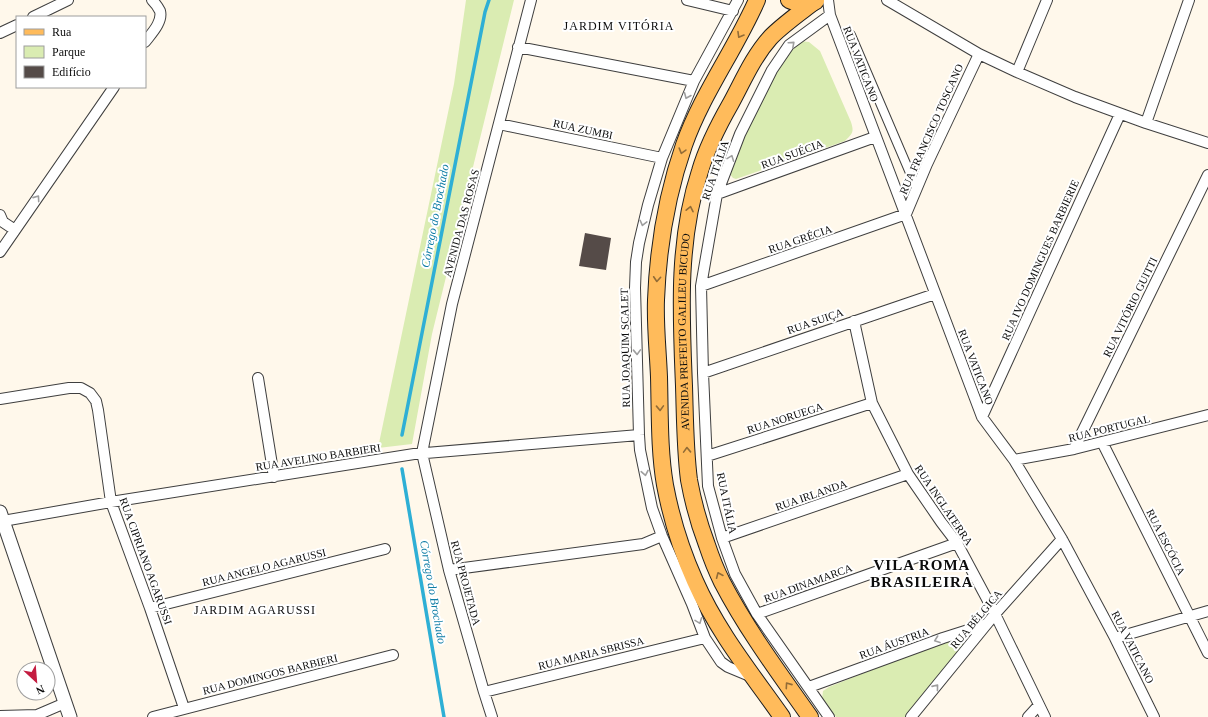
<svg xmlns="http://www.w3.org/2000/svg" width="1208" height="717" font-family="Georgia,serif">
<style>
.green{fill:#daecb2}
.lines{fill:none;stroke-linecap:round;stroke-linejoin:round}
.stream{stroke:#2eafd5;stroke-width:3.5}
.building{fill:#554b48}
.pedestrian-casing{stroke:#3f3f3f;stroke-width:10}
.minor-casing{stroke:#3f3f3f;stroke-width:12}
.tertiary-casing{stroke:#3f3f3f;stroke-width:15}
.primary-casing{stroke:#1d1d1d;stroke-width:18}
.pedestrian{stroke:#fff;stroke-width:8}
.minor{stroke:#fff;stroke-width:10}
.tertiary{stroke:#fff;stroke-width:13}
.primary{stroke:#ffbb5b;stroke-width:16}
.oneway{stroke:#926c37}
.oneway2{stroke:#9e9e9e}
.labels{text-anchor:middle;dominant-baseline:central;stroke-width:4;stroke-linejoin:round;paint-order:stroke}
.street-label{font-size:11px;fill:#0c0c0c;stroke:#fff}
.neighbourhood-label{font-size:12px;letter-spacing:1px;fill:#0c0c0c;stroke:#fff}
.water-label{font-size:12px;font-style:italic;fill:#0e7ca5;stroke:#fff}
.district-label{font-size:15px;font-weight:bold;letter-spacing:1px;fill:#0c0c0c;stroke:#fff}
</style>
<rect width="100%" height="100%" fill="#fff8eb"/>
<path class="green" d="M466 0H514L432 334 412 444 378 448 454 84Z
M800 41 809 42 820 51 851 122C854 132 853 133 845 141L736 179 733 178 729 173 731 166 765 94 780 65 790 50Z
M954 638 963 642 964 647 906 717H836L822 699 823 691 829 687 943 641Z"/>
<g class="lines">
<path class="stream" d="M402 435 485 12 489 0
M402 469 444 717"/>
</g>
<path class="building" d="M585 233 611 238 606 270 579 266Z"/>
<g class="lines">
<g class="pedestrian-casing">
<path id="pedestrian" d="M851 35 916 187"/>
</g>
<g class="minor-casing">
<path id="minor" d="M687 0 733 11
M738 0 694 81 662 158 648 205 639 243 636 262 635 288 639 435 640 450 652 508 662 536 692 604 705 638 721 662 728 667 752 677
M828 0 830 15 982 417 1014 460 1062 539 1115 638 1154 717
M887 0 979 54 1017 72 1075 97 1146 123 1208 143
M33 17 68 0
M0 33 17 25
M145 42C151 34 163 22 160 11 158 7 155 3 152 0
M518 47 694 81
M1017 72 1047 0
M1146 123 1189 0
M499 124 662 158
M717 194 875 137
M0 215 3 222 15 230
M0 252 114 87
M701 286 906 214 927 164 979 54
M854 321 872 403 908 474 941 522 957 543 995 614 1045 717
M703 373 935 294
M258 378 274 477
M0 399 69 388H81L90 393 96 401 98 410 111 502 150 608 184 708
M982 417 1120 114
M1102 442 1208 653
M1074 449 1208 175
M707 456 872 403
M1014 460 1074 449 1208 415
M3 521 111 502 414 454 639 435
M722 538 908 474
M449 570 643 544 662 536
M150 608 385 549
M757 614 957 543
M1115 638 1208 611
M809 687 943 638 987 624
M484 692 705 638
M0 716 37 715 65 703
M153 717 393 655
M492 717 484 692 449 570 422 453 452 304 531 0
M829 717 757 614 735 574 722 538 708 486 703 373 701 286 717 194 740 134 772 70 789 45 830 15
M911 717 995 614 1062 539
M1028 717 1038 706"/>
</g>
<g class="tertiary-casing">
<path id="tertiary" d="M0 512 70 717"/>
</g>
<g class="primary-casing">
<g id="primary">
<path d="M757 0C735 50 702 94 684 145 667 194 658 248 656 300 655 325 658 352 659 377 660 413 659 450 665 485 671 517 682 552 695 581 717 631 751 673 782 717"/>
<path d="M789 0C798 4 807 7 816 1"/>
<path id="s1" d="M810 717C779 673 747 630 722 582 716 570 711 557 707 545 699 524 693 502 689 480 685 449 685 417 684 386 681 313 677 241 700 171 707 147 719 124 731 103 743 81 753 57 770 38 780 27 800 13 812 3"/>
</g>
</g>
<use href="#pedestrian" class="pedestrian"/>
<use href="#minor" class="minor"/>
<use href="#tertiary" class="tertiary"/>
<use href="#primary" class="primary"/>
</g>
<defs><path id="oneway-chevron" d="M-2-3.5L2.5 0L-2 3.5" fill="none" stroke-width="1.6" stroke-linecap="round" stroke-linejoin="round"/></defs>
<g class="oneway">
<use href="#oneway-chevron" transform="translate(740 35) rotate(120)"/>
<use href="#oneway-chevron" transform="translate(682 151) rotate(106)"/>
<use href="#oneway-chevron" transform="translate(690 209) rotate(-78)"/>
<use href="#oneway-chevron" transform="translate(657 279) rotate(94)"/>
<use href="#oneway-chevron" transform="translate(660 408) rotate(88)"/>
<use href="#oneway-chevron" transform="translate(687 450) rotate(-92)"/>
<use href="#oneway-chevron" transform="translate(719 575) rotate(-113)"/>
<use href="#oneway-chevron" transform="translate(788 685) rotate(-125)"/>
</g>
<g class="oneway2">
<use href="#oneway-chevron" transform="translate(792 44) rotate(-42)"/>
<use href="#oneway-chevron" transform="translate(687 96) rotate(113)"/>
<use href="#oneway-chevron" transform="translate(731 158) rotate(-69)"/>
<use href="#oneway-chevron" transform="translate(37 198) rotate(-55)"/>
<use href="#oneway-chevron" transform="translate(643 223) rotate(104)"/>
<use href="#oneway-chevron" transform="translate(637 352) rotate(88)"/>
<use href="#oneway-chevron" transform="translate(645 473) rotate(79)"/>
<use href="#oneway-chevron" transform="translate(699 621) rotate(69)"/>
<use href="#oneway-chevron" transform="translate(937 640) rotate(160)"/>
<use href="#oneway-chevron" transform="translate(936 687) rotate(-51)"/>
</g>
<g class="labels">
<g class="street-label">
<text transform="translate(861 64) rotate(69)">RUA VATICANO</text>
<text transform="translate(583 129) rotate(12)">RUA ZUMBI</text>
<text transform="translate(931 129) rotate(-66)">RUA FRANCISCO TOSCANO</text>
<text transform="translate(792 154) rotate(-20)">RUA SUÉCIA</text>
<text transform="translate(715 170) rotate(-71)">RUA ITÁLIA</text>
<text transform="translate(461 223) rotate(-75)">AVENIDA DAS ROSAS</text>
<text transform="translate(800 239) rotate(-19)">RUA GRÉCIA</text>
<text transform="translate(1040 260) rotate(-66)">RUA IVO DOMINGUES BARBIERIE</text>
<text transform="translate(1130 307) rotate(-64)">RUA VITÓRIO GUITTI</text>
<text transform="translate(815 321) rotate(-19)">RUA SUIÇA</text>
<text stroke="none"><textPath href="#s1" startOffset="417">AVENIDA PREFEITO GALILEU BICUDO</textPath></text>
<text transform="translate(625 348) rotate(-91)">RUA JOAQUIM SCALET</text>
<text transform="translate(976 367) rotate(69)">RUA VATICANO</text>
<text transform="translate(785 418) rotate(-18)">RUA NORUEGA</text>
<text transform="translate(1109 428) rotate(-14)">RUA PORTUGAL</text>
<text transform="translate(318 457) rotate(-9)">RUA AVELINO BARBIERI</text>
<text transform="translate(811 495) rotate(-19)">RUA IRLANDA</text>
<text transform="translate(727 503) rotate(78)">RUA ITÁLIA</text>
<text transform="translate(944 505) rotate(56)">RUA INGLATERRA</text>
<text transform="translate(1166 542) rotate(63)">RUA ESCÓCIA</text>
<text transform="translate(146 561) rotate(70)">RUA CIPRIANO AGARUSSI</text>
<text transform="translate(264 567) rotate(-14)">RUA ANGELO AGARUSSI</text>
<text transform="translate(466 583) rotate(75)">RUA PROJETADA</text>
<text transform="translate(808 583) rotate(-20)">RUA DINAMARCA</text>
<text transform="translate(976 619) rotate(-50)">RUA BÉLGICA</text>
<text transform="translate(894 643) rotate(-20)">RUA ÁUSTRIA</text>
<text transform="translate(1133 647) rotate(63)">RUA VATICANO</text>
<text transform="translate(591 653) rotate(-14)">RUA MARIA SBRISSA</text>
<text transform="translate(270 674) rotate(-14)">RUA DOMINGOS BARBIERI</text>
</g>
<g class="neighbourhood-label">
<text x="619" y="26">JARDIM VITÓRIA</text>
<text x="255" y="610">JARDIM AGARUSSI</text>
</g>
<g class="water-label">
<text transform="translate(435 216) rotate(-79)">Córrego do Brochado</text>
<text transform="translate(433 592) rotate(80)">Córrego do Brochado</text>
</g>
<g class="district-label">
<text x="922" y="565">VILA ROMA<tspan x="922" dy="17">BRASILEIRA</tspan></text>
</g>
</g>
<rect x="16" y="16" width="130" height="72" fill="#ffffff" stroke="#9e9e9e"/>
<rect x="24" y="29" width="20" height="6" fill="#ffbb5b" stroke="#9e9e9e"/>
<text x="52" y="36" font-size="12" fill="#0c0c0c">Rua</text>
<rect x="24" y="46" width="20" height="12" fill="#daecb2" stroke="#9e9e9e"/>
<text x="52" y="56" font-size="12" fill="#0c0c0c">Parque</text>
<rect x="24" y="66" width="20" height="12" fill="#554b48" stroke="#9e9e9e"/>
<text x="52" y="76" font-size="12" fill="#0c0c0c">Edifício</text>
<g transform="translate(36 681) rotate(154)"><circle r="19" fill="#ffffff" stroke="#9e9e9e"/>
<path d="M0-3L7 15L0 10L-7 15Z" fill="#c41c40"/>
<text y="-6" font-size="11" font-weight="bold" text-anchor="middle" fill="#0c0c0c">N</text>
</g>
</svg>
